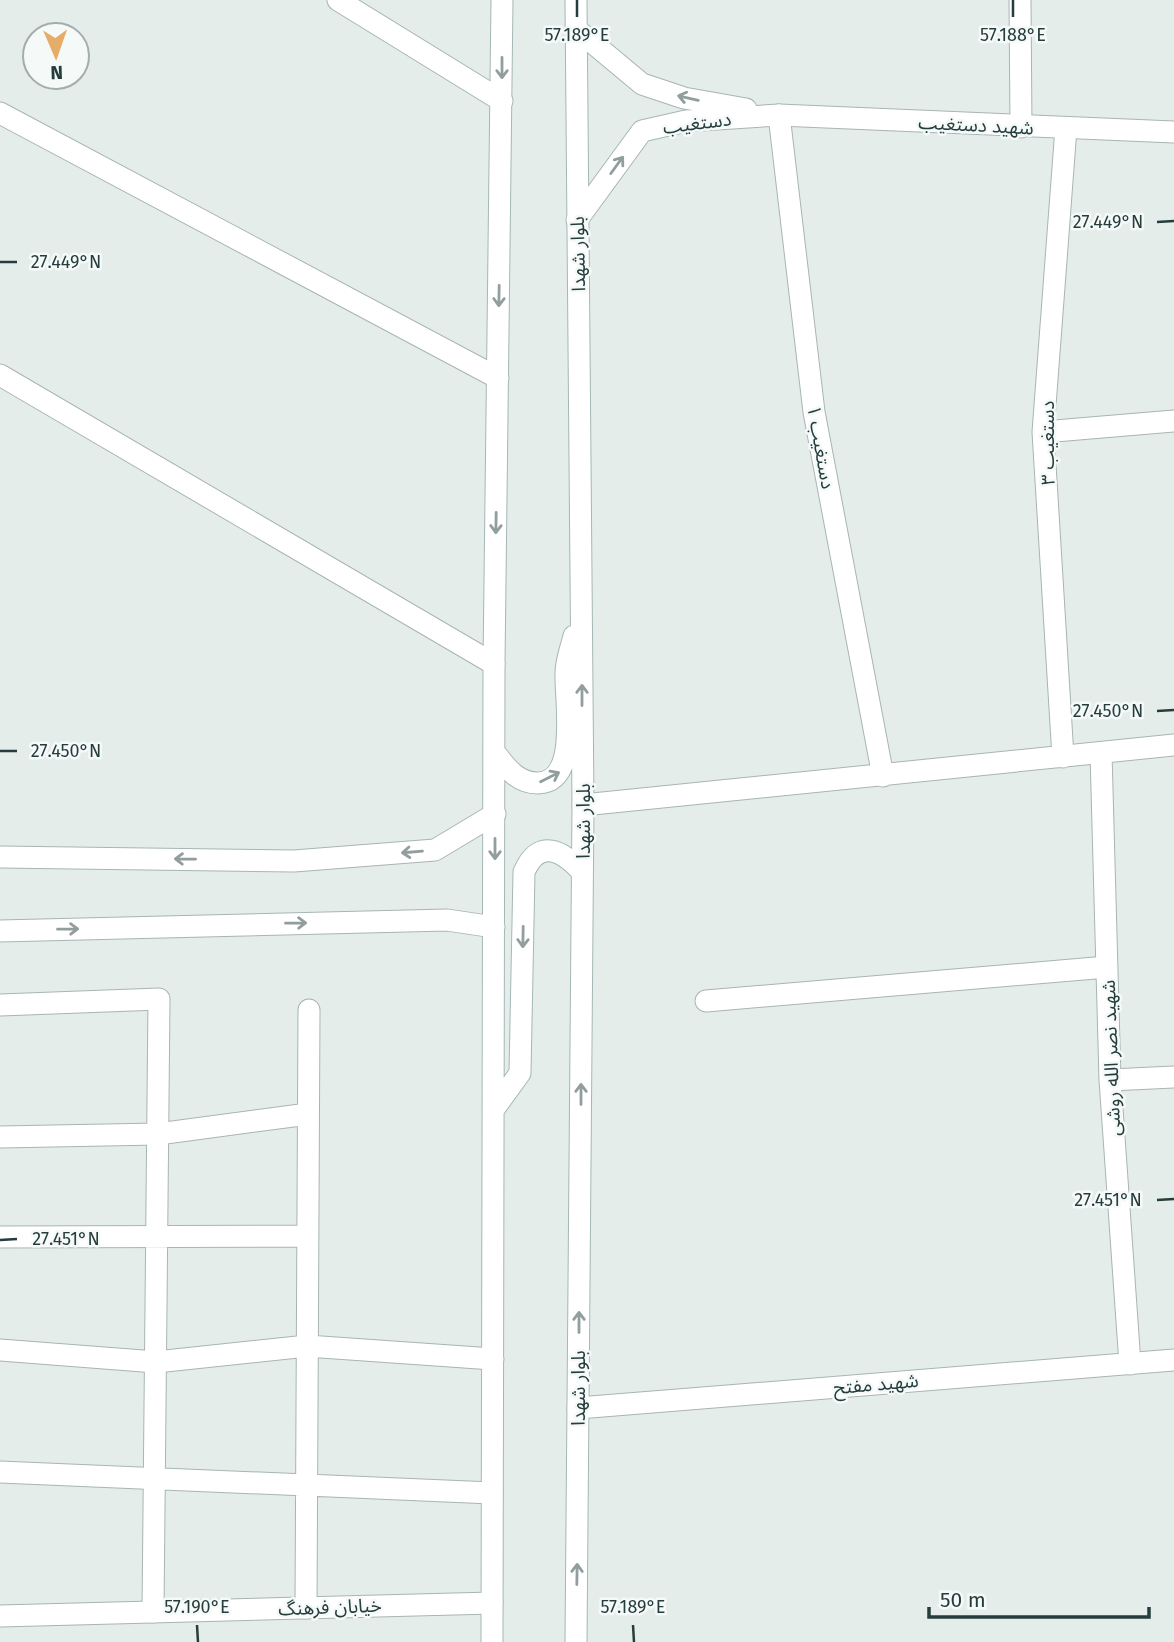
<svg xmlns="http://www.w3.org/2000/svg" width="1174" height="1642" font-family="'Fira Sans','Noto Sans Arabic',sans-serif">
<style>
.lines{fill:none;stroke-linecap:round;stroke-linejoin:round}
.minor-casing{stroke:#a8b5b3;stroke-width:23}
.tertiary-casing{stroke:#a8b5b3;stroke-width:23}
.secondary-casing{stroke:#a4b7b6;stroke-width:23}
.minor{stroke:#fff;stroke-width:21}
.tertiary{stroke:#fff;stroke-width:21}
.secondary{stroke:#fff;stroke-width:21}
.oneway{stroke:#929e9e}
.ticks{fill:none;stroke:#253d3d;stroke-width:2.5}
.labels{text-anchor:middle;dominant-baseline:central;stroke-width:5;stroke-linejoin:round;paint-order:stroke}
.street-label{font-size:19px;fill:#253d3d;stroke:#f5f9f8}
.ticks-label{font-size:18px;text-anchor:middle;fill:#253d3d;stroke:#f5f9f8;stroke-width:5;stroke-linejoin:round;paint-order:stroke}
</style>
<rect width="100%" height="100%" fill="#e5edeb"/>
<g class="lines">
<g class="minor-casing">
<path id="minor" d="M338 0 502 101
M1020 0 1021 127
M0 113 498 378
M779 115 814 412 883 776
M0 375 494 664
M1043 432 1174 421
M1101 753 1110 1080 1130 1364
M1063 757 1043 432 1066 128
M583 805 1174 745
M0 857 294 861 435 850 495 814
M0 931 447 920 494 927
M706 1001 1107 967
M0 1005 159 999 153 1612
M1110 1080 1174 1077
M0 1137 158 1134 308 1114
M0 1237 308 1236
M0 1350 156 1362 307 1346 493 1359
M578 1408 1174 1360
M0 1472 492 1493
M306 1608 309 1010"/>
</g>
<g class="tertiary-casing">
<path id="tertiary" d="M576 29 642 84 684 98 746 109
M577 220 642 131 686 121 779 115 1174 132
M0 1616 492 1603"/>
</g>
<g class="secondary-casing">
<path id="secondary" d="M576 0 583 805 576 1642
M495 753C507 768 517 783 538 783 580 782 565 701 566 673 566 661 571 648 574 636
M494 1109 520 1073 524 872C539 837 563 851 582 872
M492 1642 494 664 502 0"/>
</g>
<use href="#minor" class="minor"/>
<use href="#tertiary" class="tertiary"/>
<use href="#secondary" class="secondary"/>
</g>
<defs><path id="oneway-shaft" d="M-6 0H5M1.5-3L5.5 0L1.5 3" fill="none" stroke-width="1.6" stroke-linecap="round" stroke-linejoin="round" transform="scale(1.75)"/></defs>
<g class="oneway">
<use href="#oneway-shaft" transform="translate(502 68) rotate(90)"/>
<use href="#oneway-shaft" transform="translate(688 98) rotate(-167)"/>
<use href="#oneway-shaft" transform="translate(617 165) rotate(-54)"/>
<use href="#oneway-shaft" transform="translate(499 296) rotate(91)"/>
<use href="#oneway-shaft" transform="translate(496 523) rotate(91)"/>
<use href="#oneway-shaft" transform="translate(582 695) rotate(-90)"/>
<use href="#oneway-shaft" transform="translate(550 777) rotate(-27)"/>
<use href="#oneway-shaft" transform="translate(495 849) rotate(90)"/>
<use href="#oneway-shaft" transform="translate(412 852) rotate(175)"/>
<use href="#oneway-shaft" transform="translate(185 859) rotate(-179)"/>
<use href="#oneway-shaft" transform="translate(296 923) rotate(-1)"/>
<use href="#oneway-shaft" transform="translate(68 929) rotate(-1)"/>
<use href="#oneway-shaft" transform="translate(523 937) rotate(91)"/>
<use href="#oneway-shaft" transform="translate(581 1094) rotate(-90)"/>
<use href="#oneway-shaft" transform="translate(579 1322) rotate(-90)"/>
<use href="#oneway-shaft" transform="translate(577 1574) rotate(-89)"/>
</g>
<path class="ticks" d="M577 0V17M1013 0V17M1157 222 1174 221M0 262H17M1157 711 1174 710M0 751H17M1157 1200 1174 1199M0 1240 17 1239M197 1625 198 1642M633 1625 634 1642"/>
<g class="labels">
<g class="street-label">
<text transform="translate(697 123) rotate(-7)">دستغیب</text>
<text transform="translate(976 125) rotate(3)">شهید دستغیب</text>
<text transform="translate(578 254) rotate(-91)">بلوار شهدا</text>
<text transform="translate(1047 443) rotate(-90)">دستغیب ۳</text>
<text transform="translate(821 447) rotate(80)">دستغیب ۱</text>
<text transform="translate(583 821) rotate(-90)">بلوار شهدا</text>
<text transform="translate(1111 1058) rotate(-92)">شهید نصر الله روشی</text>
<text transform="translate(876 1384) rotate(-5)">شهید مفتح</text>
<text transform="translate(578 1388) rotate(-90)">بلوار شهدا</text>
<text transform="translate(330 1607) rotate(-2)">خیابان فرهنگ</text>
</g>
</g>
<g class="ticks-label">
<text x="577" y="41">57.189°E</text>
<text x="1013" y="41">57.188°E</text>
<text x="1108" y="228">27.449°N</text>
<text x="66" y="268">27.449°N</text>
<text x="1108" y="717">27.450°N</text>
<text x="66" y="757">27.450°N</text>
<text x="1108" y="1206">27.451°N</text>
<text x="66" y="1245">27.451°N</text>
<text x="197" y="1613">57.190°E</text>
<text x="633" y="1613">57.189°E</text>
</g>
<g transform="translate(56 56) rotate(178)"><circle r="33" fill="#f5f9f8" stroke="#a2aead" stroke-width="2"/>
<path d="M0-5L12 26L0 18L-12 26Z" fill="#e6ac6a"/>
<text y="-10" font-size="19" font-weight="bold" text-anchor="middle" fill="#253d3d">N</text>
</g>
<path d="M929 1607v10h220v-10" fill="none" stroke="#253d3d" stroke-width="3.5"/>
<text x="940" y="1607" font-size="21" fill="#253d3d" stroke="#f5f9f8" stroke-width="5" paint-order="stroke">50 m</text>
</svg>
